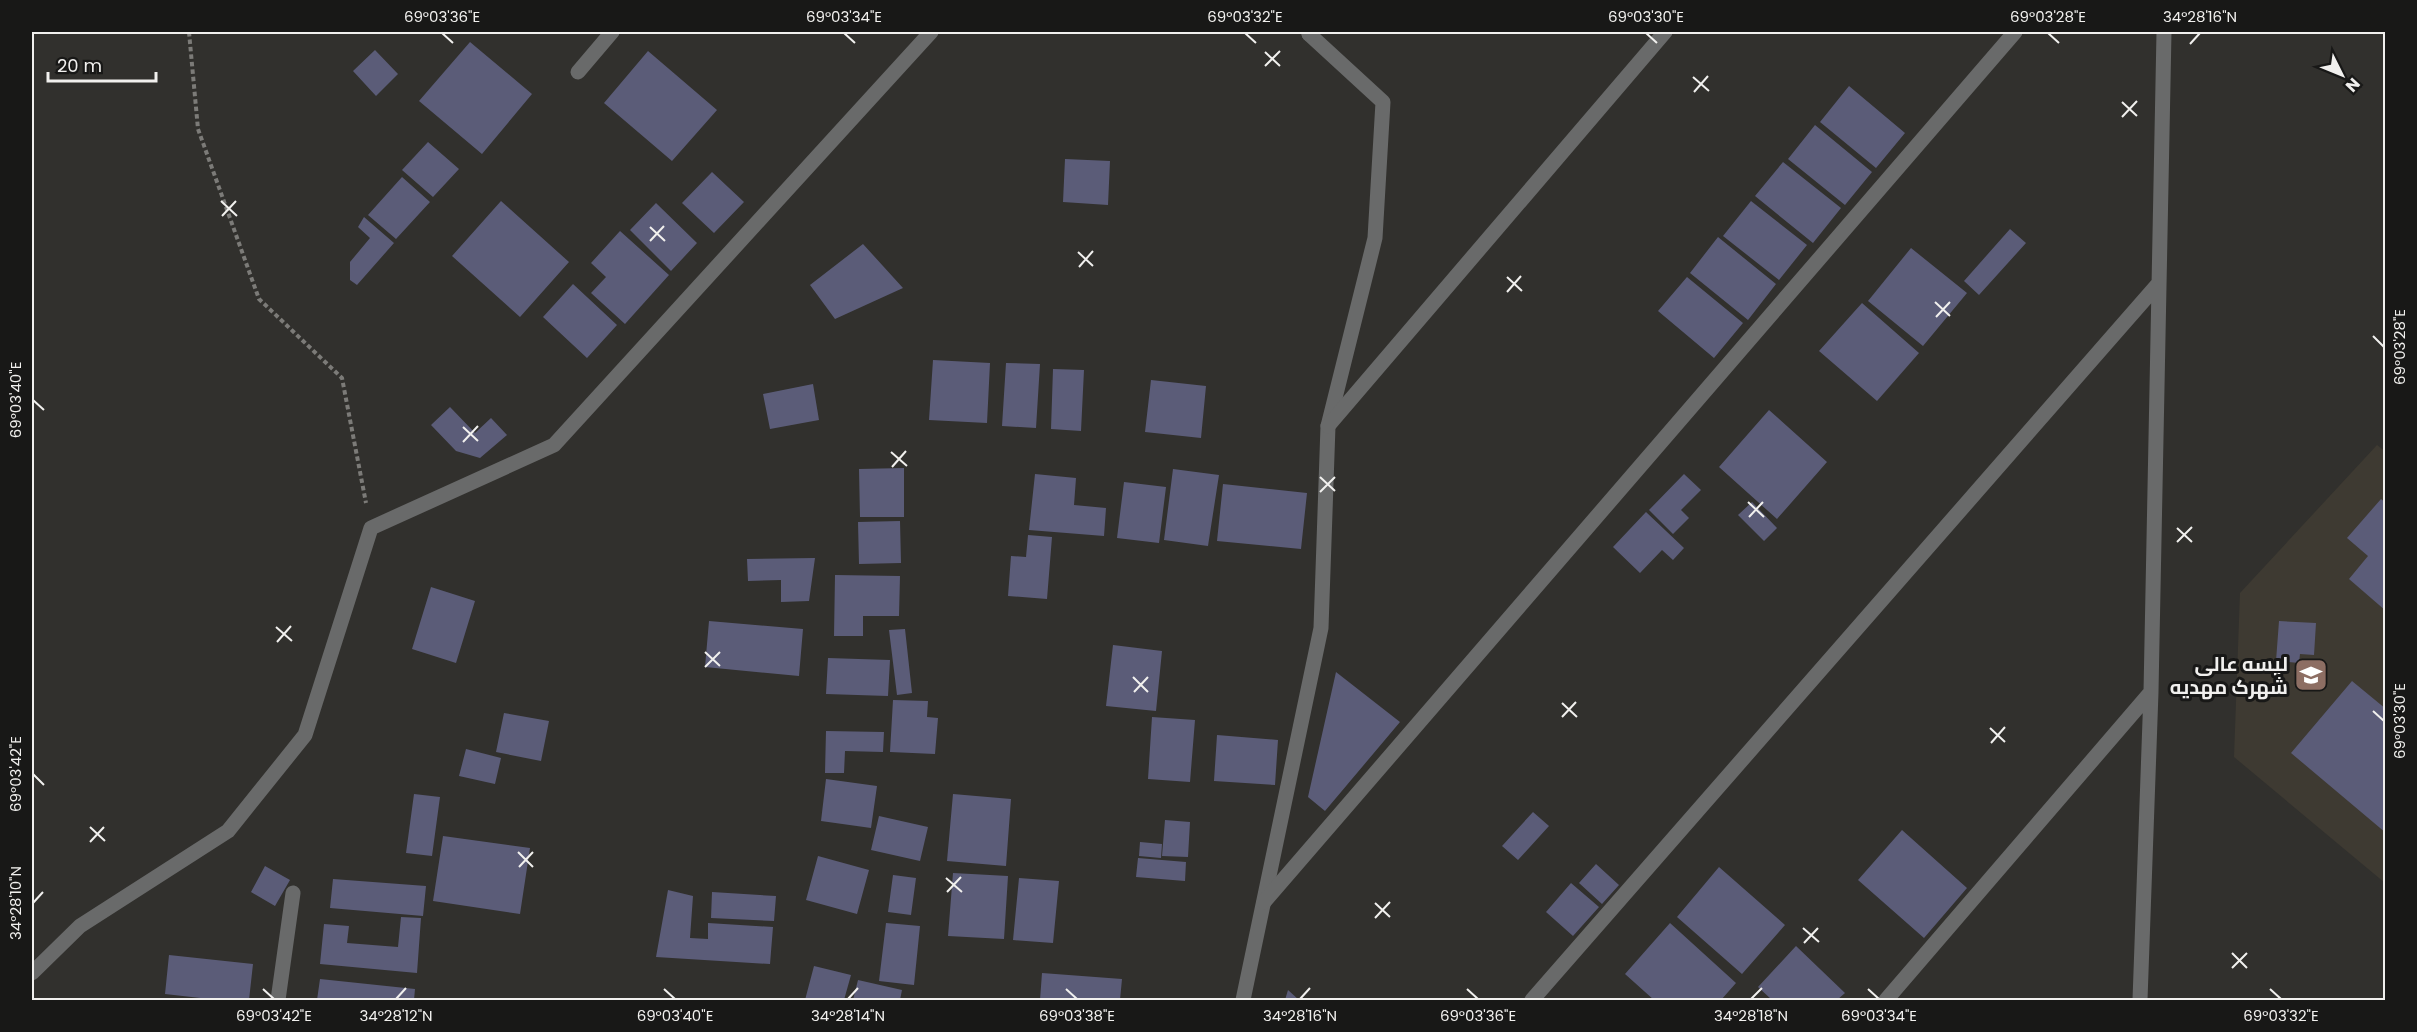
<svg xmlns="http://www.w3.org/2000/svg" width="2417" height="1032" font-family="Poppins,Cairo,sans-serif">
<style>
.built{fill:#3e3a32}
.building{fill:#5b5c78}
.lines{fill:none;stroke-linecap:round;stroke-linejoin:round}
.path{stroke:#7c7b78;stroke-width:4;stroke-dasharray:4.5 3;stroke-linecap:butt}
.lane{stroke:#696a6a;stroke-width:15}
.street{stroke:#696a6a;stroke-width:15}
.ticks{fill:none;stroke:#f1f0ee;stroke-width:2}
.labels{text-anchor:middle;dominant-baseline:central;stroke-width:6;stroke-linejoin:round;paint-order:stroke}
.poi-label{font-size:20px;font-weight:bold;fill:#f1f0ee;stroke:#181817;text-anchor:end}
.neatline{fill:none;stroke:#f1f0ee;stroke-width:2}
.ticks-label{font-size:15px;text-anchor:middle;fill:#f1f0ee}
</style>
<rect width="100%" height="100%" fill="#31302d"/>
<path class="built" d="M2377 445 2386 452 2385 883 2234 757 2240 593Z"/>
<path class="building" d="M470 42 532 94 482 154 419 101Z
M375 50 398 74 376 96 353 71Z
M648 51 717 110 672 161 604 103Z
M1849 86 1905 133 1876 168 1820 122Z
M1815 125 1872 172 1845 205 1788 159Z
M428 142 459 169 433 197 402 170Z
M1065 159 1110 161 1108 205 1063 202Z
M1783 162 1841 208 1813 243 1755 196Z
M712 172 744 202 714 233 682 203Z
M402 177 430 202 396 239 368 215Z
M501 201 569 262 520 317 452 256Z
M1751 201 1807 245 1779 280 1723 236Z
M656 203 697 243 671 271 630 230Z
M364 217 394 243 357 285 350 280V262L370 238 358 227Z
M2010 229 2026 243 1979 295 1964 281Z
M620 231 669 275 625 324 591 293 606 277 591 263Z
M1718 237 1776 284 1748 320 1690 273Z
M863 244 903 288 835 319 810 285Z
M1911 248 1967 293 1923 346 1868 301Z
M1687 277 1743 323 1714 358 1658 311Z
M573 284 617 325 587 358 543 317Z
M1862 303 1919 353 1877 401 1819 351Z
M933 360 990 363 987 423 929 420Z
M1006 363 1040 364 1036 428 1002 426Z
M1053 369 1084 370 1081 431 1051 429Z
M1151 380 1206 386 1201 438 1145 432Z
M813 384 819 420 770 429 763 394Z
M450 407 475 433 491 418 507 435 480 458 456 451 431 425Z
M1769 410 1827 462 1777 519 1719 467Z
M904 468V517H860L859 469Z
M1173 469 1219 475 1208 546 1164 540Z
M1035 474 1076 478 1074 505 1106 508 1104 536 1029 530Z
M1684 474 1701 490 1681 510 1689 518 1673 534 1649 510Z
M1124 482 1166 487 1159 543 1117 538Z
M1223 484 1307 493 1301 549 1217 541Z
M2381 499 2386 503V611L2349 579 2368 556 2347 538Z
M1752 502 1777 528 1764 541 1738 515Z
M1646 512 1684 548 1673 560 1662 550 1640 573 1613 547Z
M900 521 901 563 859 564 858 522Z
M1028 535 1052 537 1047 599 1008 596 1011 556 1026 557Z
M815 558 809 601 781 602V580L748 581 747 559Z
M835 575 900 576 899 616H863V636H834Z
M431 587 475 601 456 663 412 649Z
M709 621 803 629 799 676 705 667Z
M2279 621 2316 623 2314 655 2300 654 2299 663 2276 661Z
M905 629 912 693 897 695 889 630Z
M1113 645 1162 651 1156 711 1106 706Z
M828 658 890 660 888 696 826 694Z
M1336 672 1400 722 1325 811 1308 797Z
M2352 681 2386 709V833L2291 753Z
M893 700 928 701 927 717 938 718 935 754 890 752Z
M504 713 549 721 541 761 496 752Z
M1152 717 1195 720 1190 782 1148 779Z
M826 731 884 732 883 752 845 751 844 773H825Z
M1217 735 1278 740 1275 785 1214 781Z
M466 749 501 758 495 784 459 776Z
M826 779 877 786 871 828 821 821Z
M414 794 440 797 432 856 406 853Z
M953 794 1011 799 1006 866 947 861Z
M1533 812 1549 826 1518 860 1502 846Z
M879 816 928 827 920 861 871 850Z
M1165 820 1190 822 1188 857 1162 856Z
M1902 830 1967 888 1924 938 1858 880Z
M443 836 530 848 520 914 433 901Z
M1140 842 1162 844 1161 858 1139 856Z
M818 856 869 870 857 914 806 900Z
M1138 858 1186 862 1185 881 1136 877Z
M1596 864 1619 885 1602 904 1579 883Z
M265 866 290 880 275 906 251 892Z
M1719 867 1785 925 1742 974 1677 917Z
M953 873 1008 876 1004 939 948 936Z
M893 875 916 878 911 915 888 912Z
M1019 878 1059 881 1053 943 1013 940Z
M333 879 426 886 423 916 330 908Z
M1571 883 1599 907 1573 936 1546 912Z
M668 890 693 896 690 938 708 939V923L773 927 770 964 656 957Z
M712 892 776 896 774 921 711 918Z
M401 917 421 918 417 973 320 964 324 924 349 926 347 943 398 947Z
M886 923 920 926 914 985 879 981Z
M1670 923 1736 983 1721 1000H1654L1625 974Z
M1796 946 1845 993 1837 1000H1772L1758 987Z
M169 955 253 964 249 1000H218L165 994Z
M814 966 851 975 844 1000H805Z
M1042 973 1122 979 1120 1000H1040Z
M320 979 415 989 414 1000H317Z
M858 980 902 990 900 1000H853Z
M1288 990 1299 1000H1285Z"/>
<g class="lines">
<path class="path" d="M189 32 198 129 259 299 342 378 366 503"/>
<path class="lane" d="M1243 1000 1321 628 1328 426 1375 238 1383 102 1309 34"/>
<path class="street" d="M1309 34 1311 32
M578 72 612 32
M1328 426 1665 32
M1264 902 2015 32
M32 973 80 926 228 831 305 735 371 528 554 445 931 32
M278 1000 293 893
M1532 1000 2159 283
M1886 1000 2151 692
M2140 1000 2151 692 2164 32"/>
</g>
<path class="ticks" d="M442 33 453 43M844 33 855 43M1245 33 1256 43M1646 33 1657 43M2048 33 2059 43M2190 44 2200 33M1265 52 1280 66M1265 66 1280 51M1693 77 1709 91M1694 92 1708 76M2122 102 2137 116M2122 117 2137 101M221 201 237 216M222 216 236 201M650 227 665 241M650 241 664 226M1078 252 1093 266M1079 267 1093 251M1507 277 1522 291M1507 292 1521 276M1935 302 1950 316M1936 317 1950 302M2373 336 2384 347M33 400 44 410M463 427 478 441M463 442 478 426M891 452 907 466M892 467 906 451M1320 477 1335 491M1320 492 1335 477M1748 502 1764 517M1749 517 1763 502M2177 528 2192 542M2177 542 2192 527M276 627 292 641M277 642 291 626M705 652 720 666M705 667 720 652M1133 677 1148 692M1134 692 1148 677M1562 703 1577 717M2373 711 2384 721M1562 717 1576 702M1990 728 2005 742M1991 743 2005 727M33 774 44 785M90 827 105 841M90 842 104 827M518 852 533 867M519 867 533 852M946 878 962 892M947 892 961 877M33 903 43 892M1375 903 1390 917M1375 918 1390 902M1803 928 1819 942M1804 943 1818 928M2232 953 2247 968M2232 968 2247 953M263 989 274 999M664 989 675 999M1066 989 1077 999M1467 989 1478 999M1868 989 1879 999M2270 989 2281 999M396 999 406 988M848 999 858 988M1300 999 1310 988M1751 999 1762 988"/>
<defs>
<g id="school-square" transform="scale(1.725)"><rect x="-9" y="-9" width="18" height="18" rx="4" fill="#8d6e63" stroke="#181817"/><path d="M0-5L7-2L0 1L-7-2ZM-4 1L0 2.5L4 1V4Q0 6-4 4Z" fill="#fff"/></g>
</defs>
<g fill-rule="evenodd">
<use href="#school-square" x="2311" y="675"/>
</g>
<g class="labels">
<g class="poi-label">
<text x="2288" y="664">لیسه عالی<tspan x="2288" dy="23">شهرک مهدیه</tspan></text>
</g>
</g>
<rect width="2417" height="1032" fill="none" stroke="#181817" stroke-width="66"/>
<g transform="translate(2342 75) rotate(133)" stroke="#181817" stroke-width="4.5" paint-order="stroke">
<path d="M0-4.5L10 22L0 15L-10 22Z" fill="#f1f0ee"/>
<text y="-9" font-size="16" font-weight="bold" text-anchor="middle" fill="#f1f0ee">N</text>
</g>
<path d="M48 72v9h108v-9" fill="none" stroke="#f1f0ee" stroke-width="3"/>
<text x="57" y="72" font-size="18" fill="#f1f0ee" stroke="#181817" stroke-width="4.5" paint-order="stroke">20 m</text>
<rect x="33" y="33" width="2351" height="966" class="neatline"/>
<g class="ticks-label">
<text x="442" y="22">69°03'36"E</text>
<text x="844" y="22">69°03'34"E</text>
<text x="1245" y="22">69°03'32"E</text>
<text x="1646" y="22">69°03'30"E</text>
<text x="2048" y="22">69°03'28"E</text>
<text x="2200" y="22">34°28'16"N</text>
<text transform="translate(2400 347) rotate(-90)" y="5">69°03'28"E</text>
<text transform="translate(16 400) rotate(-90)" y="5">69°03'40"E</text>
<text transform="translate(2400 721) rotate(-90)" y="5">69°03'30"E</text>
<text transform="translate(16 774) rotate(-90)" y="5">69°03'42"E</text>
<text transform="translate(16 903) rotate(-90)" y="5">34°28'10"N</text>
<text x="274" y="1021">69°03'42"E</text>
<text x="396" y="1021">34°28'12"N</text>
<text x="675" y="1021">69°03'40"E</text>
<text x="848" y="1021">34°28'14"N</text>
<text x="1077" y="1021">69°03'38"E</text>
<text x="1300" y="1021">34°28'16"N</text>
<text x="1478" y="1021">69°03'36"E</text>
<text x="1751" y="1021">34°28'18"N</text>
<text x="1879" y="1021">69°03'34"E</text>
<text x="2281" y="1021">69°03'32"E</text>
</g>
</svg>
